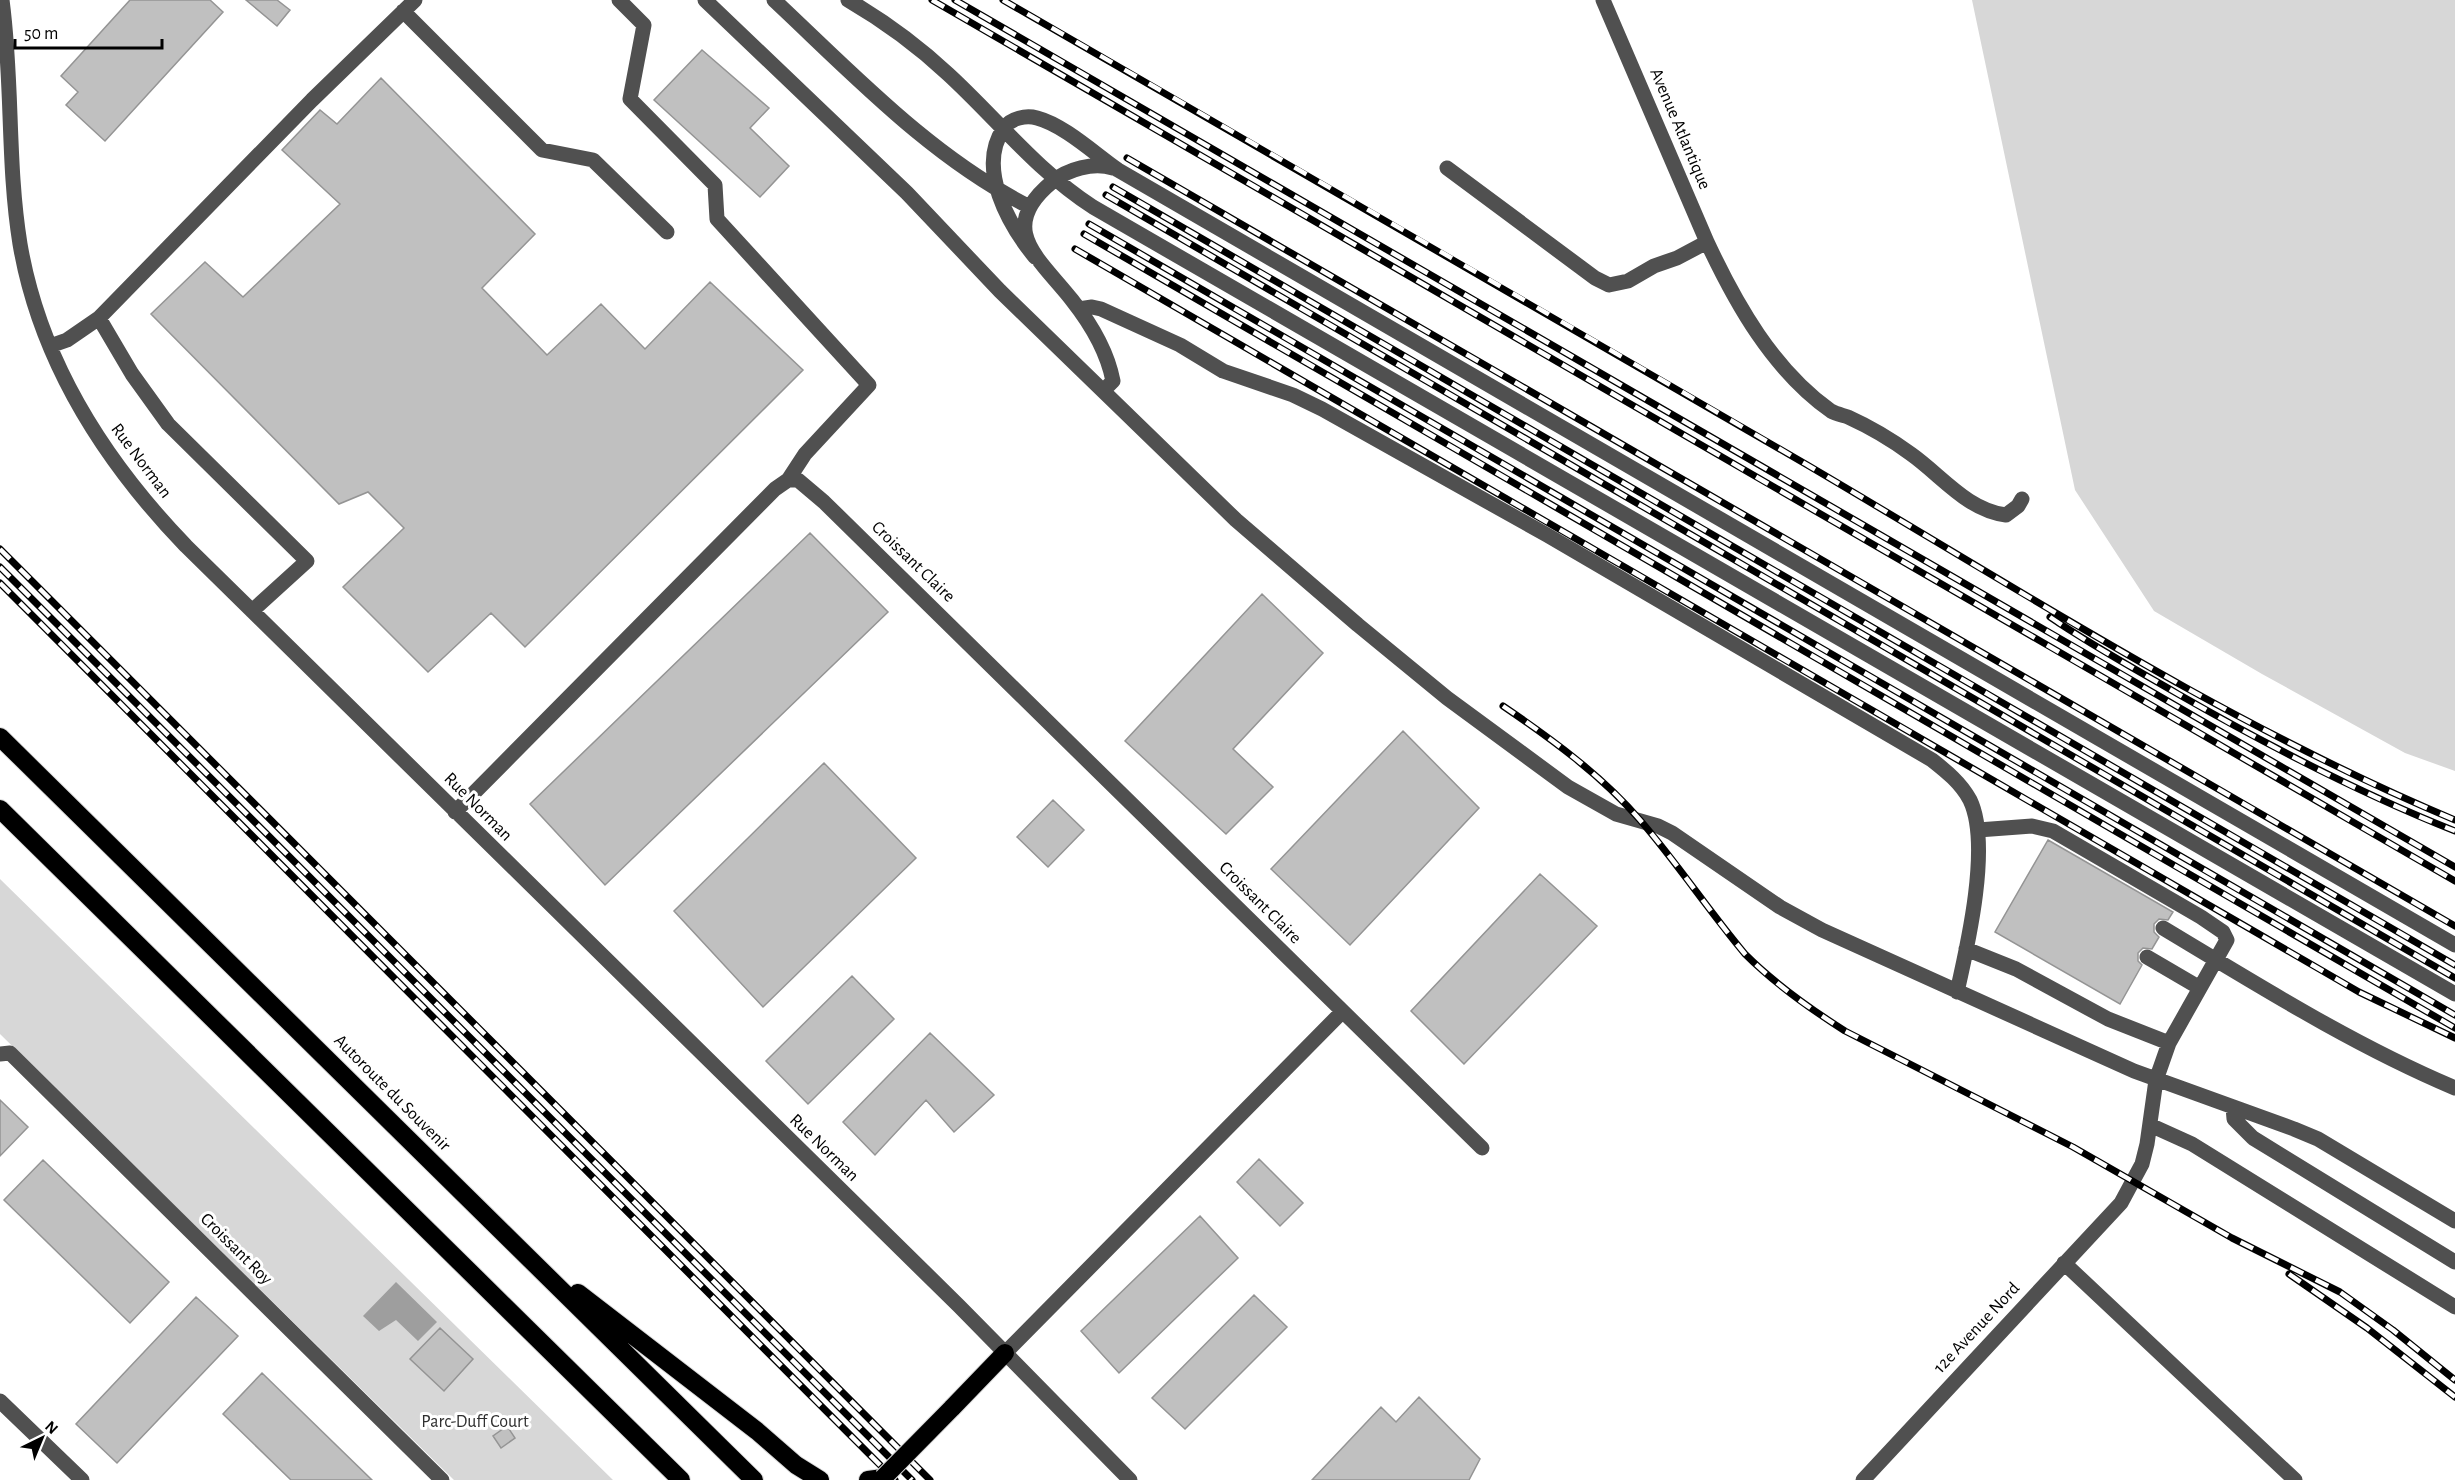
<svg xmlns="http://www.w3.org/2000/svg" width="2455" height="1480" font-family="'Alegreya Sans',sans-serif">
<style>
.green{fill:#d7d7d7}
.water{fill:#9e9e9e}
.building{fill:#c0c0c0;stroke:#949494;stroke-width:1.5}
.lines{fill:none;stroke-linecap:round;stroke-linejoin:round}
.highway-casing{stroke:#dbdbdb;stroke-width:20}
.minor{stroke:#505050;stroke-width:15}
.highway{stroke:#000;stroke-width:18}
.rail-casing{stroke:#000;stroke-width:7}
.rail{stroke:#fff;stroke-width:4.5;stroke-dasharray:14;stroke-linecap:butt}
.highway-bridge-casing{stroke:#dbdbdb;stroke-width:20;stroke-linecap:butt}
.highway-bridge{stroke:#000;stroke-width:18}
.labels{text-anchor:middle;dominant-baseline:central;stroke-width:6;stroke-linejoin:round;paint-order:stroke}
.street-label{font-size:18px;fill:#000;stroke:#fff}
.park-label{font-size:18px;fill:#2e2e2e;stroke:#fff}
</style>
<rect width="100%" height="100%" fill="#fff"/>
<path class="green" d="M1972 0H2455V771L2405 753 2262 674 2154 611 2075 490Z
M0 879 613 1480H454L0 1034Z"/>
<path class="water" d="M396 1282 437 1322 418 1341 396 1320 379 1331 363 1316Z"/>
<path class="building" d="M130 0H210L223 12 105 141 66 105 78 92 61 76Z
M246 0H277L290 10 277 26Z
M702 50 769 108 750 128 789 166 760 197 654 100Z
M381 78 535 234 482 288 547 355 601 304 645 349 710 282 803 370 525 647 491 613 428 672 343 587 404 528 368 492 339 504 151 314 205 262 243 297 340 204 282 150 320 110 337 124Z
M810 533 888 612 605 885 530 804Z
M1262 594 1323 653 1233 749 1273 787 1226 834 1125 741Z
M1403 731 1479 808 1350 945 1271 869Z
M824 763 916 858 763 1007 674 911Z
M1053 800 1084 830 1048 867 1017 837Z
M2048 840 2173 912 2168 920 2159 919 2154 924V932L2159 937 2152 949 2143 948 2138 953V961L2142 965 2120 1004 1995 932Z
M1540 874 1597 926 1464 1064 1411 1011Z
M852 976 894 1019 808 1104 766 1061Z
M930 1033 994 1095 954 1132 926 1100 875 1155 843 1122Z
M0 1100 28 1127 0 1156Z
M1259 1159 1303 1203 1280 1226 1237 1182Z
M43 1160 169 1282 130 1323 4 1200Z
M1200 1216 1238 1258 1119 1373 1081 1331Z
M1254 1295 1287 1327 1185 1429 1152 1398Z
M196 1297 238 1336 117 1463 76 1424Z
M440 1328 473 1359 444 1391 410 1359Z
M262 1373 372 1480H291L223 1414Z
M1419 1397 1480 1459 1469 1480H1312L1381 1407 1396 1422Z
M507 1426 515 1438 501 1448 493 1436Z"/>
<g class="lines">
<g class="highway-casing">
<path id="highway" d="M0 737 754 1480
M0 809 681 1480
M578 1293 757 1431 796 1465 820 1480
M952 1408 1005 1353
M868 1480 883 1478V1480"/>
</g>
<path class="minor" d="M2 0C13 81 7 164 20 244 40 361 105 462 186 546L959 1306 1130 1480
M619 0 644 25 630 99 715 185 717 219 869 385 805 454 788 480
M705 0 907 193 1000 291 1236 520 1358 625 1447 698 1568 787 1616 814 1658 826 1672 833 1780 907 1822 930 2134 1071 2294 1129 2318 1139 2455 1221
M774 0C853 74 932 158 1030 207
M848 0C884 21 917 45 948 74 996 118 1037 171 1093 207L2455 994
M403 11 542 150 593 160 667 232
M1447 168 1595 278 1609 285 1628 281 1654 266 1677 258 1707 242 1603 0
M1707 242C1736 304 1773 370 1831 411 1836 414 1842 415 1848 417 1870 427 1892 440 1911 454 1942 476 1967 510 2006 515L2018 506 2022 499
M1035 257C1009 225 976 168 1004 128 1011 118 1026 115 1037 118 1064 125 1095 154 1118 170L2455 945
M1079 309 1092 307 1101 309 1180 345 1223 371 1293 395 1322 409 1547 535 1932 760C1946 771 1961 783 1970 800 1991 844 1968 944 1957 992
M99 318 132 374 168 424 307 561 252 611
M50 346 67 340 99 318 312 100 415 0
M1103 391 1113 381C1107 350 1091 324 1072 300 1040 259 995 229 1052 182 1068 169 1093 162 1113 168
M455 812 775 489 788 480H798L824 502 1482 1148
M2163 928C2258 985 2353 1045 2455 1088
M1966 949 2016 969 2108 1019 2169 1043
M2147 957 2200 988
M0 1054 10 1053 442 1480
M2233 1107 2234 1119 2253 1138 2455 1262
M2150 1125 2192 1144 2455 1307
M2064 1263 2295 1480
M1005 1353 1342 1012
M0 1401 82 1480
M1863 1480 2121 1203 2142 1164 2147 1144 2156 1080 2169 1043 2227 940 2223 932 2201 917 2053 831 2032 826 1978 830"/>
<use href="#highway" class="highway"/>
<g class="rail-casing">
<path id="rail" d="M932 0 2455 881
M955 0 2455 867
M1003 0C1272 154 1541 309 1809 466 2020 590 2228 725 2455 820
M1127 158 2455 926
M1113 187 2455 965
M1106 195 2455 978
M1089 224 2455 1015
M1084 234 2455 1028
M1075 249 2359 992 2455 1038
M0 549 930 1480
M0 567 912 1480
M0 583 895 1480
M2050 617C2091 645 2135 669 2178 694 2267 745 2359 793 2455 831
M1503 706C1553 740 1601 775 1640 820 1677 863 1709 911 1745 954 1775 984 1809 1008 1845 1031L2073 1147 2232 1238 2340 1292 2393 1330 2455 1380
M2289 1274 2367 1328 2455 1397"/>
</g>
<use href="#rail" class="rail"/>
<g class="highway-bridge-casing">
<path id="highway-bridge" d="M883 1478 952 1408"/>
</g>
<use href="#highway-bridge" class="highway-bridge"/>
</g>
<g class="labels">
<g class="street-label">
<text transform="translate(1680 129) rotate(67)">Avenue Atlantique</text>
<text transform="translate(141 461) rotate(53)">Rue Norman</text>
<text transform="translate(913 562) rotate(44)">Croissant Claire</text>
<text transform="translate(478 807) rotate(45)">Rue Norman</text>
<text transform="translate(1260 903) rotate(45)">Croissant Claire</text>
<text transform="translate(392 1093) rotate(45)">Autoroute du Souvenir</text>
<text transform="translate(824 1148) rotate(44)">Rue Norman</text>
<text transform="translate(236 1249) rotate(45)">Croissant Roy</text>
<text transform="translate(1977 1328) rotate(-47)">12e Avenue Nord</text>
</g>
<g class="park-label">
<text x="475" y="1422">Parc-Duff Court</text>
</g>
</g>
<g transform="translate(42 1438) rotate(43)" stroke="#ffffff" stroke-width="4.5" paint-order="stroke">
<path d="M0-4.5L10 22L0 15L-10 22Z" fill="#000000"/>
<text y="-9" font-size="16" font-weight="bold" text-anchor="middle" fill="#000000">N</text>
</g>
<path d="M15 39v9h147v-9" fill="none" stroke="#000000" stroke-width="3"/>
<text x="24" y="39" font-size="18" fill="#000000" stroke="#ffffff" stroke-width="4.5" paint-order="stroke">50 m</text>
</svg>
